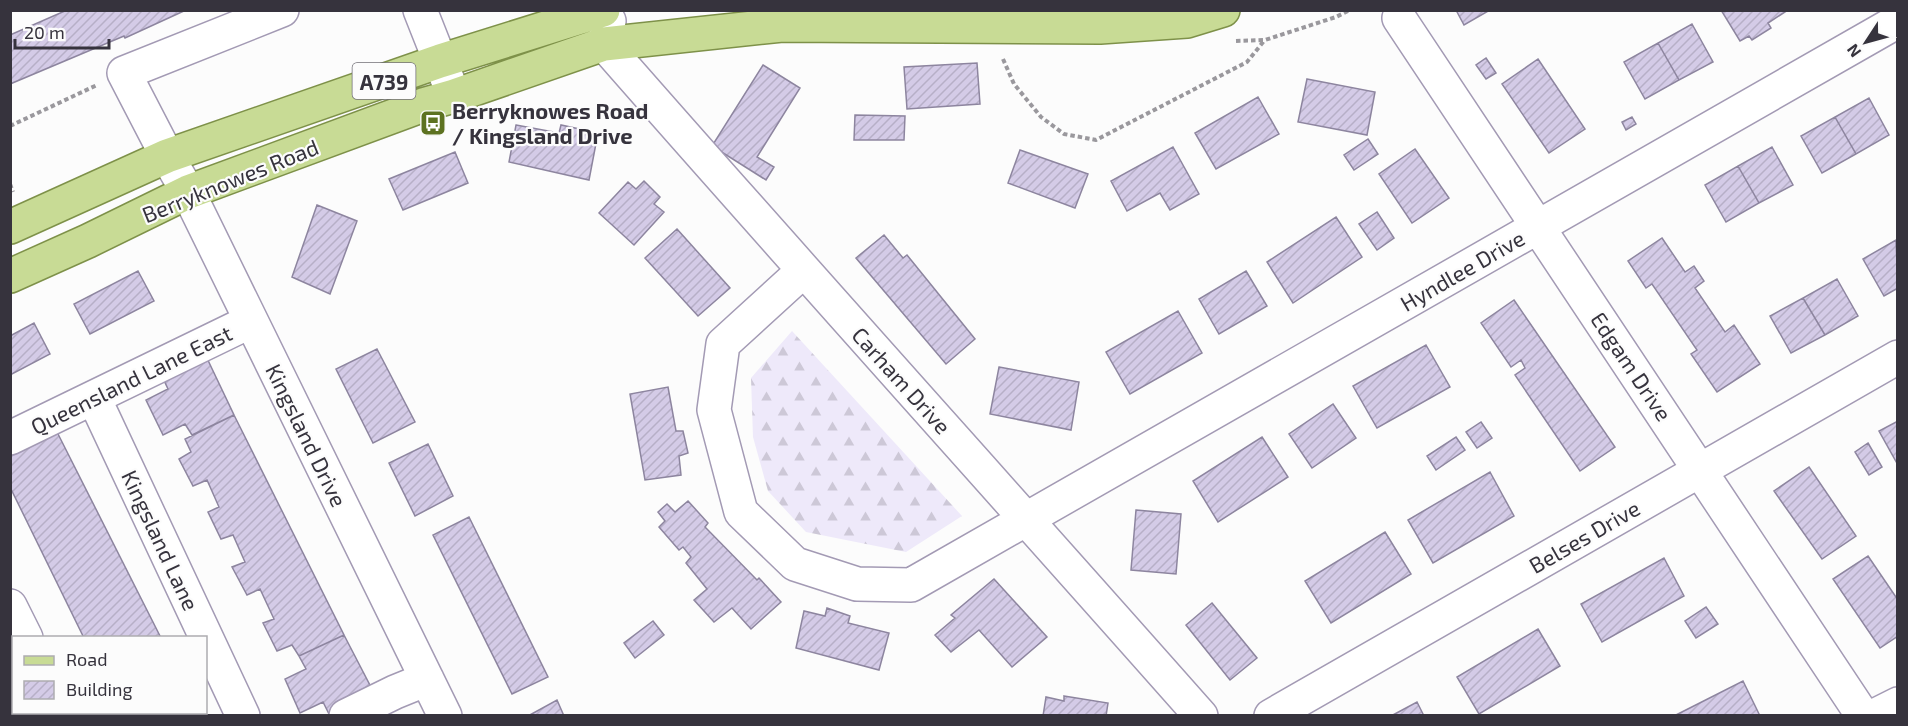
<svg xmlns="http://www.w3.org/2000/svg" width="1908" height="726" font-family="'Exo 2',sans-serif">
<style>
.forest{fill:url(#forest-firs)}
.building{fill:url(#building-hatch);stroke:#8d859f;stroke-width:1.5}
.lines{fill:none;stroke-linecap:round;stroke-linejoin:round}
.minor-casing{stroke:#a39ab4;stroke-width:36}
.major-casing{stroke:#7e9149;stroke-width:36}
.path{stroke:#9a989d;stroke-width:4;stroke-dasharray:4.5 3;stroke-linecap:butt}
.minor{stroke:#fff;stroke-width:33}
.major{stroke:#c8db95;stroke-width:33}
.labels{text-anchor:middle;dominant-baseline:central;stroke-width:4.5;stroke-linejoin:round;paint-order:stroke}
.shield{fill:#fcfcfc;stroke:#716f76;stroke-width:1.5}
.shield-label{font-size:21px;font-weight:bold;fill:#36333d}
.poi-label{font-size:22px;font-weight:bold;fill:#36333d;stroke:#fcfcfc;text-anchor:start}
.street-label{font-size:22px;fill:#36333d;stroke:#fcfcfc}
</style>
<defs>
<pattern id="forest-firs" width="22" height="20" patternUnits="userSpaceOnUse" patternTransform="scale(1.5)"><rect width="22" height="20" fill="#eee9fa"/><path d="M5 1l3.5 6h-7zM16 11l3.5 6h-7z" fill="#cdc8d7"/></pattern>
<pattern id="building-hatch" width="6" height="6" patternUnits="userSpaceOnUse" patternTransform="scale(1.5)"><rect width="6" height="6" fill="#d4cbe7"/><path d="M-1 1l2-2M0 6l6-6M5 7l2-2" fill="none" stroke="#b7afc7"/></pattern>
</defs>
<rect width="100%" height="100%" fill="#fcfcfc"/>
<path class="forest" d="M792 331 962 516 906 552 806 532 768 491 753 437 751 378Z"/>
<path class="building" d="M67 10H186L125 38 124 36 10 84V35Z
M1456 10H1490L1464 25Z
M1721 10H1788L1768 23 1771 28 1752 40 1749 36 1740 41Z
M1692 24 1713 62 1679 80 1658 43Z
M1658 43 1679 80 1645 99 1624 62Z
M1486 58 1496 73 1486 79 1476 65Z
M1538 59 1585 129 1549 153 1502 84Z
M977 63 980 104 907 109 904 67Z
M763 65 800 88 757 157 774 167 766 180 712 146Z
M1307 79 1375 92 1367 135 1298 122Z
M1258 97 1279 134 1216 169 1195 133Z
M1869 98 1889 135 1856 154 1835 117Z
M855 115 905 116 904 140H854Z
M1632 117 1636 124 1626 130 1622 122Z
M1835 117 1856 154 1822 173 1801 136Z
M516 125 559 133 561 125 598 133 589 180 509 162Z
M1368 139 1378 154 1354 170 1344 155Z
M1173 147 1199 194 1170 210 1160 193 1127 211 1111 181Z
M1772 147 1793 185 1759 203 1738 166Z
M1415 149 1449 198 1412 223 1379 174Z
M1020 150 1088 174 1075 208 1008 183Z
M455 152 468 183 403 210 389 179Z
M1738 166 1759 203 1726 222 1705 185Z
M644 181 660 197 654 204 664 212 634 245 599 213 628 182 636 189Z
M317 205 357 221 330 294 292 277Z
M1377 212 1394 238 1377 250 1359 224Z
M1336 217 1362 257 1293 303 1267 262Z
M677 229 730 288 698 316 645 258Z
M884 235 903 258 907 255 975 339 946 364 856 258Z
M1662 238 1685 272 1694 266 1704 281 1695 288 1725 332 1734 325 1760 364 1717 392 1691 354 1697 350 1652 284 1646 288 1628 261Z
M1896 240 1898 288 1884 296 1863 259Z
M138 271 154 301 90 334 74 304Z
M1246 271 1267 306 1219 334 1199 299Z
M1837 279 1858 316 1825 335 1803 298Z
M1803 298 1825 335 1791 353 1770 316Z
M1514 300 1615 447 1580 471 1515 375 1525 368 1521 360 1511 367 1481 323Z
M1178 311 1202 353 1130 394 1106 352Z
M34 323 50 354 10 375V336Z
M1426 345 1450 387 1377 428 1353 386Z
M377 349 415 422 373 443 336 369Z
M205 354 234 415 192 435 185 424 163 435 146 400 168 389 161 374Z
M999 367 1079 382 1071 430 990 414Z
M668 387 676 431H683L688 453 679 456 681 475 645 480 630 394Z
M1333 404 1356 438 1312 468 1289 434Z
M234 415 344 635 299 656 292 645 277 651 263 623 274 619 260 589 247 595 232 567 245 562 233 535 221 539 208 512 219 507 207 480 193 486 179 459 191 452 185 439Z
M1898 421V465L1879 431Z
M1481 422 1492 438 1477 448 1466 432Z
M56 430 161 638H84L10 487V453Z
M1262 437 1288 477 1218 522 1193 481Z
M1456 437 1465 450 1436 470 1427 456Z
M1868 443 1882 467 1869 475 1855 452Z
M428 444 453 496 415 516 389 463Z
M1809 467 1856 536 1822 559 1774 491Z
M1490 472 1514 516 1433 563 1408 520Z
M688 501 708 523 705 527 757 580 759 578 781 602 751 629 732 608 714 622 694 600 707 589 686 563 691 557 683 547 679 550 659 527 665 521 658 512 667 504 675 512Z
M1136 510 1181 514 1176 574 1131 570Z
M469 517 548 677 512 694 433 535Z
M1385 532 1411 574 1331 623 1305 581Z
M1868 556 1898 600V636L1880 648 1833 579Z
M1664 558 1684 596 1602 642 1581 604Z
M994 579 1047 637 1012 667 979 630 951 652 935 635 955 618 951 615Z
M1212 603 1257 658 1230 680 1186 625Z
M1706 607 1718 624 1696 638 1685 621Z
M827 608 850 616 848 623 889 633 879 670 796 648 804 611 825 616Z
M653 621 664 635 635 658 624 643Z
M1538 629 1560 666 1479 714 1457 677Z
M344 635 374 693 330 716 323 702 300 713 285 679 306 669 299 656Z
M1743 681 1760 716H1674Z
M1064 696 1108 703 1106 716H1043L1046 697 1064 701Z
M557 700 564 716H528Z
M1417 702 1424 716H1391Z
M121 712H198L200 716H122Z"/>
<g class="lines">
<g class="minor-casing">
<path id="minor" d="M282 10 124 73 167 156 188 192 445 716
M420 10 454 96
M1399 18 1863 716
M609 21 604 44C801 269 1002 491 1201 716
M803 271 723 344 714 410 741 512 795 564 857 584 911 585 1898 21
M94 398 243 716
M10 438 251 321
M10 606 26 638
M63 712 64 716
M346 716 395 692 427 679
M1271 716 1898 357
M1874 716 1898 704"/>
</g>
<g class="major-casing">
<path id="major" d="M10 227 167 156 440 61 603 10
M10 276 88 241 188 192 426 104 454 96 604 44 782 25 1100 27 1187 21 1223 10"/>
</g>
<path class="path" d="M1236 41 1265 40 1336 17 1350 10
M1003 59 1014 84 1041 117 1064 134 1096 140 1247 62 1264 41
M10 126 97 85
M10 184 13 192"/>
<use href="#minor" class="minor"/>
<use href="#major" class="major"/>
</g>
<defs>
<g id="bus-square" transform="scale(1.35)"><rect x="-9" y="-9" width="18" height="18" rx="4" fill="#5d7221" stroke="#fcfcfc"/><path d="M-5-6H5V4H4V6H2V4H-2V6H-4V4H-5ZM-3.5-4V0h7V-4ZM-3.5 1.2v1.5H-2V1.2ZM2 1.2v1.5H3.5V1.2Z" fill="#fff"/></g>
</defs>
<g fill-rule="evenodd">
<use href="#bus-square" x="433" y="123"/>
</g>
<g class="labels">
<rect class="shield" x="352.5" y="63" width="63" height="36" rx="4.5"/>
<g class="shield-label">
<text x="384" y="81">A739</text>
</g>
<g class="poi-label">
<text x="452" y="110">Berryknowes Road<tspan x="452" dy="25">/ Kingsland Drive</tspan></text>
</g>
<g class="street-label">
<text transform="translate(230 180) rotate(-22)">Berryknowes Road</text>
<text transform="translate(1462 270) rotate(-30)">Hyndlee Drive</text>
<text transform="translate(1632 366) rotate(56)">Edgam Drive</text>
<text transform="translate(131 379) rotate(-26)">Queensland Lane East</text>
<text transform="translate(902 380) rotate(48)">Carham Drive</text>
<text transform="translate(307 435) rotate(64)">Kingsland Drive</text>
<text transform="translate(1584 536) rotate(-30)">Belses Drive</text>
<text transform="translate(161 540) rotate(65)">Kingsland Lane</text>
</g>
</g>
<rect width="1908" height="726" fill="none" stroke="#36333d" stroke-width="24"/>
<rect x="12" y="636" width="195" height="78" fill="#fcfcfc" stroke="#adacb0" stroke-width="1.5"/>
<rect x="24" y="656" width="30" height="9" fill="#c8db95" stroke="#adacb0" stroke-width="1.5"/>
<text x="66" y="666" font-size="18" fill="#36333d">Road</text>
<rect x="24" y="681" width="30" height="18" fill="url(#building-hatch)" stroke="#adacb0" stroke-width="1.5"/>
<text x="66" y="696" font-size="18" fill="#36333d">Building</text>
<g transform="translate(1866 42) rotate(234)" stroke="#fcfcfc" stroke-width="4.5" paint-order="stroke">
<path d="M0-4.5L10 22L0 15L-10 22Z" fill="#36333d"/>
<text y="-9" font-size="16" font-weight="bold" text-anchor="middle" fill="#36333d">N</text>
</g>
<path d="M15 39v9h94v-9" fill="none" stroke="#36333d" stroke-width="3"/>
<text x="24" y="39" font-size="18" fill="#36333d" stroke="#fcfcfc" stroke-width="4.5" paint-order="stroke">20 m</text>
</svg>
